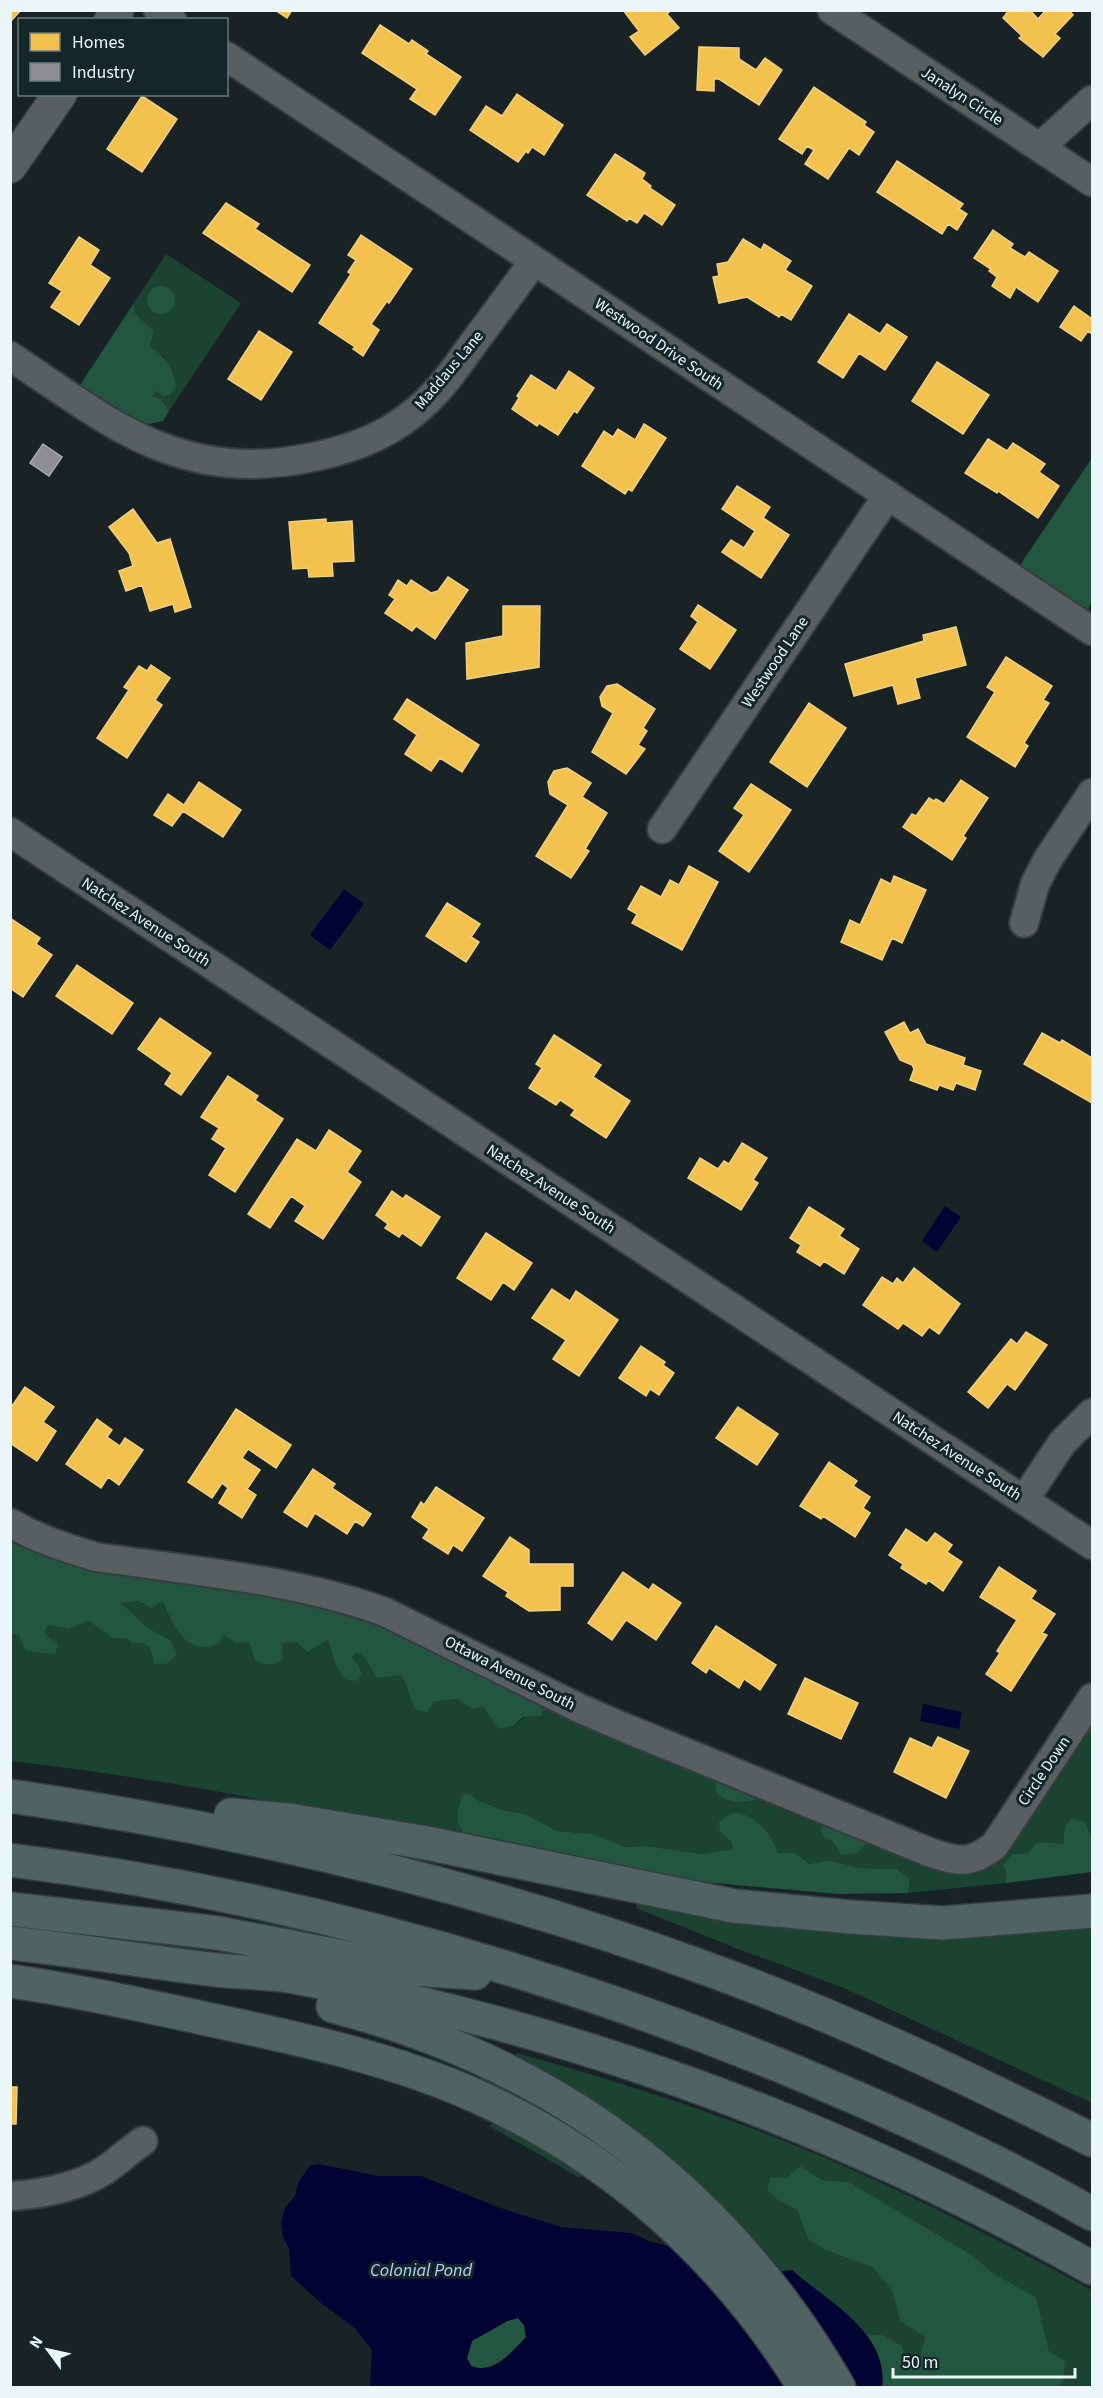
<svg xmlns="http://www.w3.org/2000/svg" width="1103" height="2398" font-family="'Source Sans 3',sans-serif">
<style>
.green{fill:#1b4331}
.forest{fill:#235640}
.water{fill:#030434;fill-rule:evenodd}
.homes{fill:#f2c14e;stroke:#f0d181;stroke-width:1.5}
.industry{fill:#8d8d92;stroke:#a9acb1;stroke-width:1.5}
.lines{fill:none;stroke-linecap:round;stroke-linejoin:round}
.minor-casing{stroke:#363e40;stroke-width:32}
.tertiary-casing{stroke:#363e40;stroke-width:36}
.motorway-casing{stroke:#363e40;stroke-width:36}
.minor{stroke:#585f61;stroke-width:28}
.tertiary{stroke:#585f61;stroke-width:33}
.motorway{stroke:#516262;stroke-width:33}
.labels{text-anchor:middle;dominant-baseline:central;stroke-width:6;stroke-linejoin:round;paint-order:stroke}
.street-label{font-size:16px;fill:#eaf6f8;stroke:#14262a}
.water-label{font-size:18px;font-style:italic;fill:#bacdf7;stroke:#14262a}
</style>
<rect width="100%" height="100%" fill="#192225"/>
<path class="green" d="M166 254 241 303 169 411 161 399 151 396 157 391 165 358 150 346 154 331 135 314 134 303Z
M139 1601H162L170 1619 249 1642 255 1660 281 1643 328 1638 335 1664H358L352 1658 355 1652 364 1657 377 1678 402 1674 433 1702 457 1699 472 1709 483 1707 514 1725 545 1703 824 1822 841 1854 867 1840 965 1874 985 1869 1002 1856 1092 1725V1839L1086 1823 1065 1826 1063 1845 1037 1842 1027 1854 1006 1871V1883L908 1893 910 1879 897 1869 858 1868 829 1860 809 1864 795 1853H778C771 1832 756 1815 734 1812L720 1832 731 1842 733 1849 703 1854 646 1846 626 1847 593 1834 557 1831 525 1814 503 1810 479 1801 471 1795 463 1831 466 1832 460 1840C311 1808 162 1778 11 1761L10 1634 44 1633 48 1625 68 1629 89 1621 112 1638H126L133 1644 142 1643 150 1648 170 1640 148 1628 120 1603Z
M638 1898 1092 1920V2103L844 1988 738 1949 636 1908Z
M517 2053C610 2079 700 2107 789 2143 894 2185 993 2237 1092 2290V2387H1055L1062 2382 1065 2361 1049 2351 1036 2297 994 2274 972 2255 849 2182 822 2180 801 2166 778 2200 797 2210 808 2239 825 2250 872 2267 892 2290 900 2321 925 2337 919 2363H905L882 2335 866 2334C845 2310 817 2292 792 2270L776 2272 515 2057Z
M496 2124 514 2130 588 2175 578 2177 488 2125Z"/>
<path class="forest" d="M147 300a14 14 0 1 1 28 0a14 14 0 1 1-28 0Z
M134 303 135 314 154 331 150 346C166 358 174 368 176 388L170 395 163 396 157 391 152 396 161 399 169 411 163 421 148 424 138 423 80 385Z
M1092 458V601L1088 610 1020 565Z
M10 1542 44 1556 81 1566 294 1600 361 1616 545 1703 541 1716 523 1717 514 1725 499 1729 483 1707 472 1709 457 1699 433 1702 427 1712 415 1709 402 1675 377 1678 364 1657 356 1652 352 1658 358 1664 362 1674 355 1681 345 1679 335 1664 328 1639 308 1652 297 1642 282 1643 283 1659C274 1667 265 1665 255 1660L249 1642 236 1643 224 1635C220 1643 215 1646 206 1647 181 1648 171 1619 162 1601L152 1608 139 1601 121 1603 148 1628 170 1640 177 1654 167 1664 155 1663 150 1648 142 1643 133 1644 126 1638H112L89 1621 68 1629 48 1625 44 1633 58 1644 55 1654 26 1651 19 1635 11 1634Z
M720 1779 763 1797C746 1803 730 1805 716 1792V1784Z
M463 1794 471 1795 479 1801 503 1810 525 1814 557 1831 593 1834 626 1847 646 1846 703 1854 733 1849 731 1842 720 1832 719 1822 734 1812C756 1815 771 1832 778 1853H795L809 1864 829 1860 858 1868 897 1869 910 1879 908 1893 838 1894 703 1882 463 1832C454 1818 458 1808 463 1794Z
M1072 1818 1086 1823 1092 1839V1872L1006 1883V1871L1003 1866 1012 1854H1027L1037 1842 1063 1844 1065 1826Z
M824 1822 867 1840C861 1853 855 1855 841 1854L832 1840 825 1839 820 1830Z
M801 2166 822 2180 849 2182 972 2255 994 2274 1036 2297 1049 2351 1065 2361 1063 2382 1055 2388 882 2387C885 2368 877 2351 866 2334L882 2335 902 2346 905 2363 919 2362 925 2337 900 2321 892 2290 872 2267 825 2250 808 2239 797 2210 778 2200 767 2190 771 2177 787 2178Z
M518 2318 524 2325 526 2337C512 2352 494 2375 471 2366L467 2358 472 2341 507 2321Z"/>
<path class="water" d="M344 889 364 904 330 950 310 935Z
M945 1206 961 1217 937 1252 922 1241Z
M923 1704 962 1712 959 1729 920 1721Z
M318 2164 379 2176H421L500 2208 561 2227 631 2233 652 2242 776 2272 792 2270C827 2301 889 2332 882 2387H370L372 2350 355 2328 321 2303 291 2276 289 2249 283 2237 281 2222 285 2208 295 2196 299 2181 310 2166ZM518 2318 524 2325 526 2337C512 2352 494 2375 471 2366L467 2358 472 2341 507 2321Z"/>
<path class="homes" d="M10 10H21L10 22Z
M275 10H292L287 18Z
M623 10H671L667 14 679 28 645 55 630 37 639 31Z
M1009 10H1030L1038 19 1046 10H1069L1073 15 1055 34 1060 38 1043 57 1019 38 1022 36 1003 18Z
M380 25 409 44 412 40 428 51 426 54 461 77 435 115 410 99 417 89 362 53Z
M699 47 739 48V59L756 70 765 58 782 70 759 105 719 79H714V91L697 90Z
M814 87 866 122 864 125 874 132 859 155 849 148 828 179 805 164 814 150 807 146 802 154 779 139Z
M517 94 563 125 544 155 532 147 528 153 526 151 518 162 470 130 486 106 502 116Z
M142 96 177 119 142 172 107 149Z
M615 154 645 173 642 179 651 186 650 188 675 205 662 225 644 213 637 223 629 218 627 221 587 195Z
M897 161 963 204 959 209 967 214 957 230 948 224 942 234 877 192Z
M226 203 259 224 255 229 310 265 292 292 203 233Z
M993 230 1013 244 1010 248 1025 257 1029 252 1058 271 1038 302 1016 287 1010 298 992 286 997 277 989 271 991 269 974 258Z
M361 235 412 269 389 303 387 301 371 324 379 330 363 356 353 349 355 347 319 323 351 274 348 272 356 260 348 255Z
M79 237 99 250 90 265 110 278 79 325 51 307 62 291 49 283Z
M743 239 761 250 764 244 791 261 785 270 812 286 791 320 781 314 779 317 747 297 719 303 713 277 719 276 717 264 728 262Z
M1074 306 1092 319V334L1088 331 1081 341 1060 327Z
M849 314 880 334 887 324 907 337 885 370 859 353 843 378 818 362Z
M259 331 292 352 261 400 228 379Z
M937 362 989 395 963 434 912 401Z
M569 371 594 388 577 413 574 411 558 435 539 423 537 426 512 409 519 398 517 396 531 375 556 391Z
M644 424 666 438 632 491 628 489 625 494 582 466 604 431 613 437 618 429 635 440Z
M988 439 1007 451 1013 443 1045 464 1039 472 1059 486 1038 518 998 491 997 493 965 473Z
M737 486 770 507 763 518 789 535 761 578 722 552 731 540 744 548 755 531 722 509Z
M133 509 157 543 170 539 191 607 175 612 173 604 150 611 142 585 126 591 119 571 133 566 129 553 109 527Z
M326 519V523L352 521 354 561 332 562 333 576 309 577 308 568 293 569 289 522Z
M448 577 468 590 435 639 416 626 412 631 385 613 395 599 389 595 398 580 407 586 411 580 431 593 438 591Z
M698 605 736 630 710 669 680 649 698 622 691 616Z
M503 606H540L539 667 467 679 466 643 503 636Z
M956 627 966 665 915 678 920 698 898 704 893 685 854 696 845 664 924 641 923 635Z
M1006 657 1052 686 1043 700 1049 703 1024 743 1028 746 1015 767 967 737 995 692 987 687Z
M151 665 170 678 155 700 162 705 127 758 97 738 129 690 124 687 139 666 147 671Z
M617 684 655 709 643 728 647 731 638 745 645 749 626 774 592 752 613 713 602 706 600 697 607 686Z
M407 699 479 745 462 772 440 758 431 771 405 754 417 735 394 719Z
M809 703 846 728 807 787 770 762Z
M567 768 591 783 582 797 607 813 585 849 589 851 571 878 536 856 568 805 550 794 548 782 554 771Z
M961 780 988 798 963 836 966 838 952 860 903 827 912 814 916 816 929 798 934 801 936 799 944 804Z
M199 782 241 810 223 837 183 811 172 826 154 815 168 794 184 805Z
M751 784 791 810 749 872 719 851 744 815 734 808Z
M689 866 718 882 682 950 632 923 637 914 628 909 641 886 661 897 670 880 679 885Z
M894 876 926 890 902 943 892 938 882 960 841 942 850 920 860 925 881 879 891 884Z
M447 903 480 924 471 937 479 942 466 962 426 936Z
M10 918 40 938 36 944 52 955 23 997 10 988Z
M77 965 133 1003 112 1034 56 996Z
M160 1018 211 1053 181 1095 165 1084 172 1073 138 1049Z
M904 1022 910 1033 918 1029 926 1044 965 1058 963 1065 981 1071 975 1090 956 1083 953 1090 939 1085 937 1090 910 1080 914 1069 912 1065 900 1060 885 1032Z
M1042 1033 1060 1043 1062 1040 1092 1058V1103L1024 1064Z
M554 1035 601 1065 593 1077 630 1101 606 1138 571 1115 575 1110 560 1100 556 1105 529 1088 542 1068 536 1064Z
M228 1076 258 1096 255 1100 283 1119 235 1192 209 1175 226 1148 212 1139 219 1128 201 1117Z
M329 1130 361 1151 347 1172 361 1182 323 1239 295 1221 305 1206 291 1196 270 1228 248 1214 297 1139 316 1151Z
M742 1143 767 1158 753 1180 758 1183 741 1210 688 1178 700 1158 718 1169 724 1161 729 1164Z
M392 1191 403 1199 406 1195 440 1217 421 1246 402 1233 399 1237 385 1228 388 1224 376 1215Z
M809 1207 844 1229 839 1236 859 1249 844 1274 824 1261 820 1266 797 1252 801 1245 790 1238Z
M486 1233 532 1263 514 1290 503 1282 491 1300 457 1278Z
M914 1268 960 1304 939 1334 929 1327 922 1336 903 1323 898 1329 863 1305 882 1277 893 1284 897 1278 903 1283Z
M552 1289 570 1301 576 1291 618 1320 579 1376 553 1359 566 1340 532 1318Z
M1026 1332 1047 1345 1015 1390 1007 1384 988 1408 968 1392 1011 1339 1017 1344Z
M641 1346 665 1362 663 1365 674 1373 659 1395 650 1389 646 1396 619 1378Z
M25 1387 54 1407 43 1422 56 1431 37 1461 10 1443V1409Z
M738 1407 778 1434 757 1465 716 1438Z
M236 1409 291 1445 276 1468 248 1449 242 1458 260 1470 247 1489 256 1495 242 1518 219 1503 228 1488 222 1483 212 1498 188 1482Z
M97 1419 112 1430 107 1437 120 1446 125 1438 143 1450 119 1485 108 1477 101 1488 66 1464Z
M829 1462 857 1481 853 1486 870 1497 863 1508 870 1513 855 1537 823 1516 821 1519 800 1506Z
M313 1469 335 1484 332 1488 371 1514 363 1526 355 1521 347 1534 315 1513 307 1527 284 1512Z
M436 1487 484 1518 462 1551 453 1545 448 1554 423 1538 429 1529 412 1517 421 1502 424 1505Z
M906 1529 927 1543 935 1533 952 1545 947 1552 962 1562 943 1591 928 1580 926 1584 901 1568 903 1564 889 1555Z
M510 1537 529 1550V1564H573V1586H560V1610L529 1611 506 1596 508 1592 483 1576Z
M999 1567 1036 1591 1031 1599 1055 1614 1042 1633 1047 1635 1011 1691 986 1674 1000 1653 997 1651 1017 1620 980 1597Z
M623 1572 649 1590 653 1584 681 1603 656 1640 626 1620 612 1640 588 1623Z
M716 1626 776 1665 760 1690 744 1679 739 1688 709 1668 706 1673 692 1663Z
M805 1678 858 1703 841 1739 788 1714Z
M938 1737 969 1751 946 1798 894 1772 910 1738 932 1748Z
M10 2087H17L16 2124H10Z"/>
<path class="industry" d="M43 444 62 457 49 476 30 463Z"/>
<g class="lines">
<g class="minor-casing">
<path id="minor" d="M158 10 172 20
M832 10 1092 182
M226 56 1092 631
M1040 147 1092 100
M10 356C115 426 183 486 318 456 359 447 395 432 426 402 444 385 458 365 472 345 493 317 514 289 534 261
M662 829 888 495
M10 832 1092 1545
M1024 923 1035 884 1048 859 1092 793
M1024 1500 1062 1443 1092 1413
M10 1523C38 1539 66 1548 96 1557 193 1571 293 1579 385 1612L579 1708 618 1725 929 1852C957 1862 971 1865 995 1845L1092 1698
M10 2196C43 2194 77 2188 105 2170 118 2161 130 2150 143 2141"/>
</g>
<g class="tertiary-casing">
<path id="tertiary" d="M111 20 117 10
M10 166 60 94"/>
</g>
<g class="motorway-casing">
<path id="motorway" d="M10 1796C248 1830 480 1886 705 1968 838 2016 966 2077 1092 2140
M231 1815 289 1820 427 1843 734 1906 850 1917 943 1923 1092 1911
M10 1860C274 1893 535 1966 781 2066 887 2110 993 2157 1092 2214
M10 1909 218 1933 400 1968 475 1973
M10 1943C77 1950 143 1961 209 1969 237 1973 267 1972 295 1977 575 2029 844 2129 1092 2268
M10 1981C81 1991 151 2007 221 2022 305 2040 396 2060 476 2096 614 2158 726 2258 805 2388
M333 2006C555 2064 724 2189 839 2388"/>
</g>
<use href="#minor" class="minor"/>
<use href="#tertiary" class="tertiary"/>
<use href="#motorway" class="motorway"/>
</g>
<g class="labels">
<g class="street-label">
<text transform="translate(962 96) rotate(33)">Janalyn Circle</text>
<text transform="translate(659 344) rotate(34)">Westwood Drive South</text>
<text transform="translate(449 370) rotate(-50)">Maddaus Lane</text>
<text transform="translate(775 662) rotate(-56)">Westwood Lane</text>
<text transform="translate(146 922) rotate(33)">Natchez Avenue South</text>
<text transform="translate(551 1189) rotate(33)">Natchez Avenue South</text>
<text transform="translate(957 1456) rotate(33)">Natchez Avenue South</text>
<text transform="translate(510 1673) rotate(27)">Ottawa Avenue South</text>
<text transform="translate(1044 1771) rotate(-56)">Circle Down</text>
</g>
<g class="water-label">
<text x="421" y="2270">Colonial Pond</text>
</g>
</g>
<rect width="1103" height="2398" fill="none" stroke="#eaf6f8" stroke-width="24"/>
<rect x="18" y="18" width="210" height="78" fill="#14262a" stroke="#6a797c" stroke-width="1.5"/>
<rect x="30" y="33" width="30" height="18" fill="#f2c14e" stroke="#6a797c" stroke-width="1.5"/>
<text x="72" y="48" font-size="18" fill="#eaf6f8">Homes</text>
<rect x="30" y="63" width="30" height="18" fill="#8d8d92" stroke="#6a797c" stroke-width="1.5"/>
<text x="72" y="78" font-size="18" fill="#eaf6f8">Industry</text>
<g transform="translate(48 2350) rotate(303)" stroke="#14262a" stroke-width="4.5" paint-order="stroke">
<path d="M0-4.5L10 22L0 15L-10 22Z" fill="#eaf6f8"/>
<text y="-9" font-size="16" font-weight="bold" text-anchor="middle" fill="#eaf6f8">N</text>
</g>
<path d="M893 2368v9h182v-9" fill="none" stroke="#eaf6f8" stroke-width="3"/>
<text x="902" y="2368" font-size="18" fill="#eaf6f8" stroke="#14262a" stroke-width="4.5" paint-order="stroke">50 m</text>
</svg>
